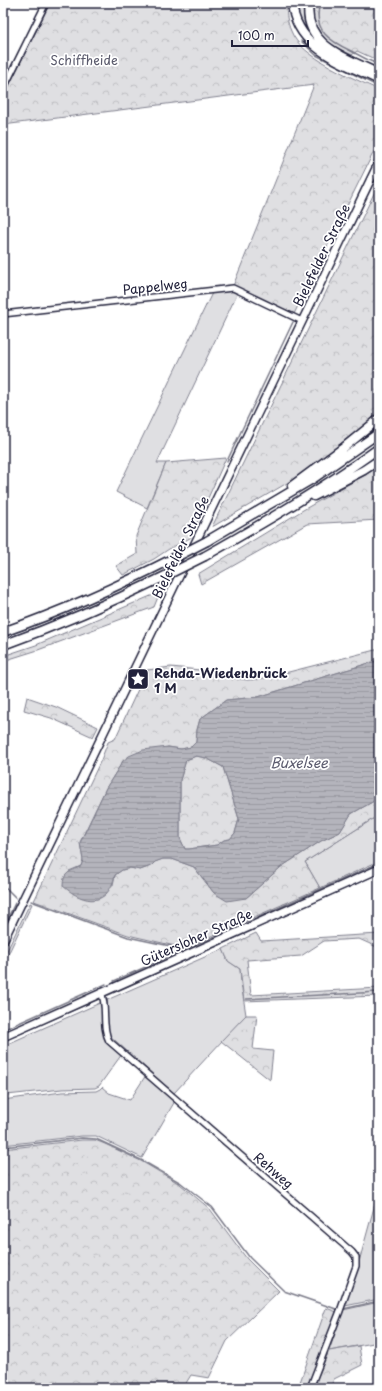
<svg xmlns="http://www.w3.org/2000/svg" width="382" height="1391" font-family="'Playpen Sans',sans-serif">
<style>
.green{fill:#dfdfe2;stroke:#80808e}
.forest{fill:url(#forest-crowns);stroke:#80808e}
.water{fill:url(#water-rules);stroke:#7a7a88;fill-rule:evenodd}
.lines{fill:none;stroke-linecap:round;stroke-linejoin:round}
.stream{stroke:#7a7a88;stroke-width:1.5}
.minor-casing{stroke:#22223b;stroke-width:8}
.major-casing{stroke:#22223b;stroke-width:10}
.highway-casing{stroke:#22223b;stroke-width:11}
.minor{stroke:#fff;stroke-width:5}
.major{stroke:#fff;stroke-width:7}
.highway{stroke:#fff;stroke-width:8}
.highway-bridge-casing{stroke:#22223b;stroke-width:11;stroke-linecap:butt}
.highway-bridge{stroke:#fff;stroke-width:8}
.labels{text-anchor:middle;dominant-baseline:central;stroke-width:3.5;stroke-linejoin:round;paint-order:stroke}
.park-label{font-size:13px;fill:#5b5b6d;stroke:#fff}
.street-label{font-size:13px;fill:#22223b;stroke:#fff}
.poi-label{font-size:13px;font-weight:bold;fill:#22223b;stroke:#fff;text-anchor:start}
.water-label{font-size:14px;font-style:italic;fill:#5c5c6f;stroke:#fff}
</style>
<defs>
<pattern id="forest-crowns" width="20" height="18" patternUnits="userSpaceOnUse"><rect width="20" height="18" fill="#dfdfe2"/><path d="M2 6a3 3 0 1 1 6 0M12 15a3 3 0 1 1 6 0" fill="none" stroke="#bfbfc3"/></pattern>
<pattern id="water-rules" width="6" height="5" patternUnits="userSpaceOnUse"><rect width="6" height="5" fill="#b4b4bc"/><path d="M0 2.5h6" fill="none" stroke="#9a9aa2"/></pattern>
</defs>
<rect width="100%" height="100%" fill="#fff"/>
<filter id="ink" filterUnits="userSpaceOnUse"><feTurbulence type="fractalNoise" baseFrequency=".025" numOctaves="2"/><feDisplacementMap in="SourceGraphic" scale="8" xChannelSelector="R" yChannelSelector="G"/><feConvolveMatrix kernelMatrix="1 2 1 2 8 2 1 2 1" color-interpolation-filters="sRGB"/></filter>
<g filter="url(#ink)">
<path class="green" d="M231 291 237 294 157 463H166L147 508 116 492 212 293Z
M379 815V861L320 888 305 862Z
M30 903 32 904 3 965V959Z
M223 949 228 961 240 969 241 983 246 1015 174 1093 109 1035 108 1032 107 1000Z
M102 1002 104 1032 122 1054 99 1086 95 1088 62 1089 7 1095 3 1077V1046Z
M146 1075 175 1101 142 1158 96 1136H82L3 1145V1100L62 1092 96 1091 100 1089 102 1087 109 1093 130 1100Z
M379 1189V1299L345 1306 359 1262Z
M379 1302V1342L329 1351 343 1310Z"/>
<path class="forest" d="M50 3H286C286 12 287 22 291 31 301 58 354 78 379 90V141L294 314 233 286 314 85 3 125V98Z
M297 3H304V19L308 30 304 31 299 16Z
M314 3H379V61L357 51 352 55C327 43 308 34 314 3Z
M379 183V411L364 426 294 479 212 527Z
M226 458 190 538 169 549 154 559 123 575 116 566 137 554 136 536 166 463Z
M379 467V520L307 524 201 584 198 574 303 510Z
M160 592 154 607 38 650 3 661V656L36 645Z
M379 649V660L258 697 226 700 200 719 197 730 196 742 191 747 181 749 168 747 123 761 106 788 80 842 83 860 81 866 69 871 113 885 115 875 122 870 130 868 140 870 151 866 154 862 163 859H172L194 867 214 893 246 898 281 867 321 841 340 832 351 814 374 801 379 792V815L305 862 320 888 184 948 128 935 34 901 101 760 108 742 115 739 147 670 171 667 200 670 231 678 248 680 265 678Z
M27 697 56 707 98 727 93 737 51 718 24 710Z
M196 756 206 758 223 767 239 819 235 833 230 839 224 840 217 845 189 849H185L180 839V780L186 760Z
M256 933 261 941 379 934V948L359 939 324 941 301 956 247 960 251 995 379 988V996L244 1001 240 969 228 961 223 949Z
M246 1015H257L253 1049 273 1051 270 1080 221 1041Z
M82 1140H95L105 1144 141 1161 180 1184 210 1209 247 1259 279 1291 227 1341 209 1378 191 1375 183 1388H3V1149Z
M326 1308 337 1312 308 1388H298Z
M359 1346 362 1365 334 1379 330 1388H313L329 1351Z"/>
<path class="water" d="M379 660V792L374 801 351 814 340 832 321 841 281 867 246 898 227 901 214 893 194 867 172 859H163L155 862 151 866 140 870 130 868 122 870 115 875C108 907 85 905 63 886 63 872 70 872 81 866L83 860 80 843 106 788 123 761 129 756 143 750 168 747 181 749 191 747 196 742 197 730 200 719 226 700 258 697ZM196 756 206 758 223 767 239 819 235 833 230 839 224 840 217 845 189 849H185L180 838V780L186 760Z"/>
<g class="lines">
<path class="stream" d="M320 3C312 31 330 41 351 51 360 56 370 61 379 65
M374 3 379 9
M301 41 316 55 379 87
M227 461 293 322
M3 885 16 898
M31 901 128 937 184 949
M3 928 15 903
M114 981 379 863
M108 995 375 875
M246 999 379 992
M3 1030 106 984
M3 1041 101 998
M188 1106 229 1142
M3 1147 82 1138 96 1139 141 1160 181 1183 212 1207 250 1258 284 1291 339 1310
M261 1170 289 1194
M343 1309 379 1301"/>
<g class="minor-casing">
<path id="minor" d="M3 90 46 3
M3 314 233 288 302 321
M101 992C108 1007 101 1026 109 1041L352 1252 356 1257V1266L340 1311 310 1388"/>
</g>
<g class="major-casing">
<path id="major" d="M3 941 379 162
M3 1037 379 869"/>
</g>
<g class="highway-casing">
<path id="highway" d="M292 3C296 49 343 62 379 80
M309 3C302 46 348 58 379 74
M292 486 342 449 379 419
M314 496 364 470 379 460
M207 541 314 478 379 433
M205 556C264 523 324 488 379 448
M3 632C63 611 121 585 178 556
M3 645C56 626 108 604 159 579"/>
</g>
<use href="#minor" class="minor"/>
<use href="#major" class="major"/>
<use href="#highway" class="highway"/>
<g class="highway-bridge-casing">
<path id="highway-bridge" d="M178 556 207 541
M159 579 205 556"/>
</g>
<use href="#highway-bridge" class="highway-bridge"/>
</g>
</g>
<defs>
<g id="sight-square" transform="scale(1.15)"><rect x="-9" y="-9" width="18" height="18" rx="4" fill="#22223b" stroke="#fff"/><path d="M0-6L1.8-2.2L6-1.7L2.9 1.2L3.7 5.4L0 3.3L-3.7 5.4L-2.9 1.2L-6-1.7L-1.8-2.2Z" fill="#fff"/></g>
</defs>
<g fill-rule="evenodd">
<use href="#sight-square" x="138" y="679"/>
</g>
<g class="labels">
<g class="park-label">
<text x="84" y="59">Schiffheide</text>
</g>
<g class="street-label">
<text transform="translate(321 255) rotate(-64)">Bielefelder Straße</text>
<text transform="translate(155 286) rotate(-6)">Pappelweg</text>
<text transform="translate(180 547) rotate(-64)">Bielefelder Straße</text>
<text transform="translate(196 937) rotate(-24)">Gütersloher Straße</text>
<text transform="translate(274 1170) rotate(41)">Rehweg</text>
</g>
<g class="poi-label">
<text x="154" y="672">Rehda-Wiedenbrück<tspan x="154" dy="15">1 M</tspan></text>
</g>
<g class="water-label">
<text x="299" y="762">Buxelsee</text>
</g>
</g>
<rect width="382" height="1391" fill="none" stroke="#fff" stroke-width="16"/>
<rect x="8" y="8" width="366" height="1375" fill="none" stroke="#22223b" stroke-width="1.5" filter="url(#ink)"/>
<path d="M232 40v6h76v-6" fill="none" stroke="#22223b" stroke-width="2"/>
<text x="238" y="40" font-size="12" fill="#22223b" stroke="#ffffff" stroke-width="3" paint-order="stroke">100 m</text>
</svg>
